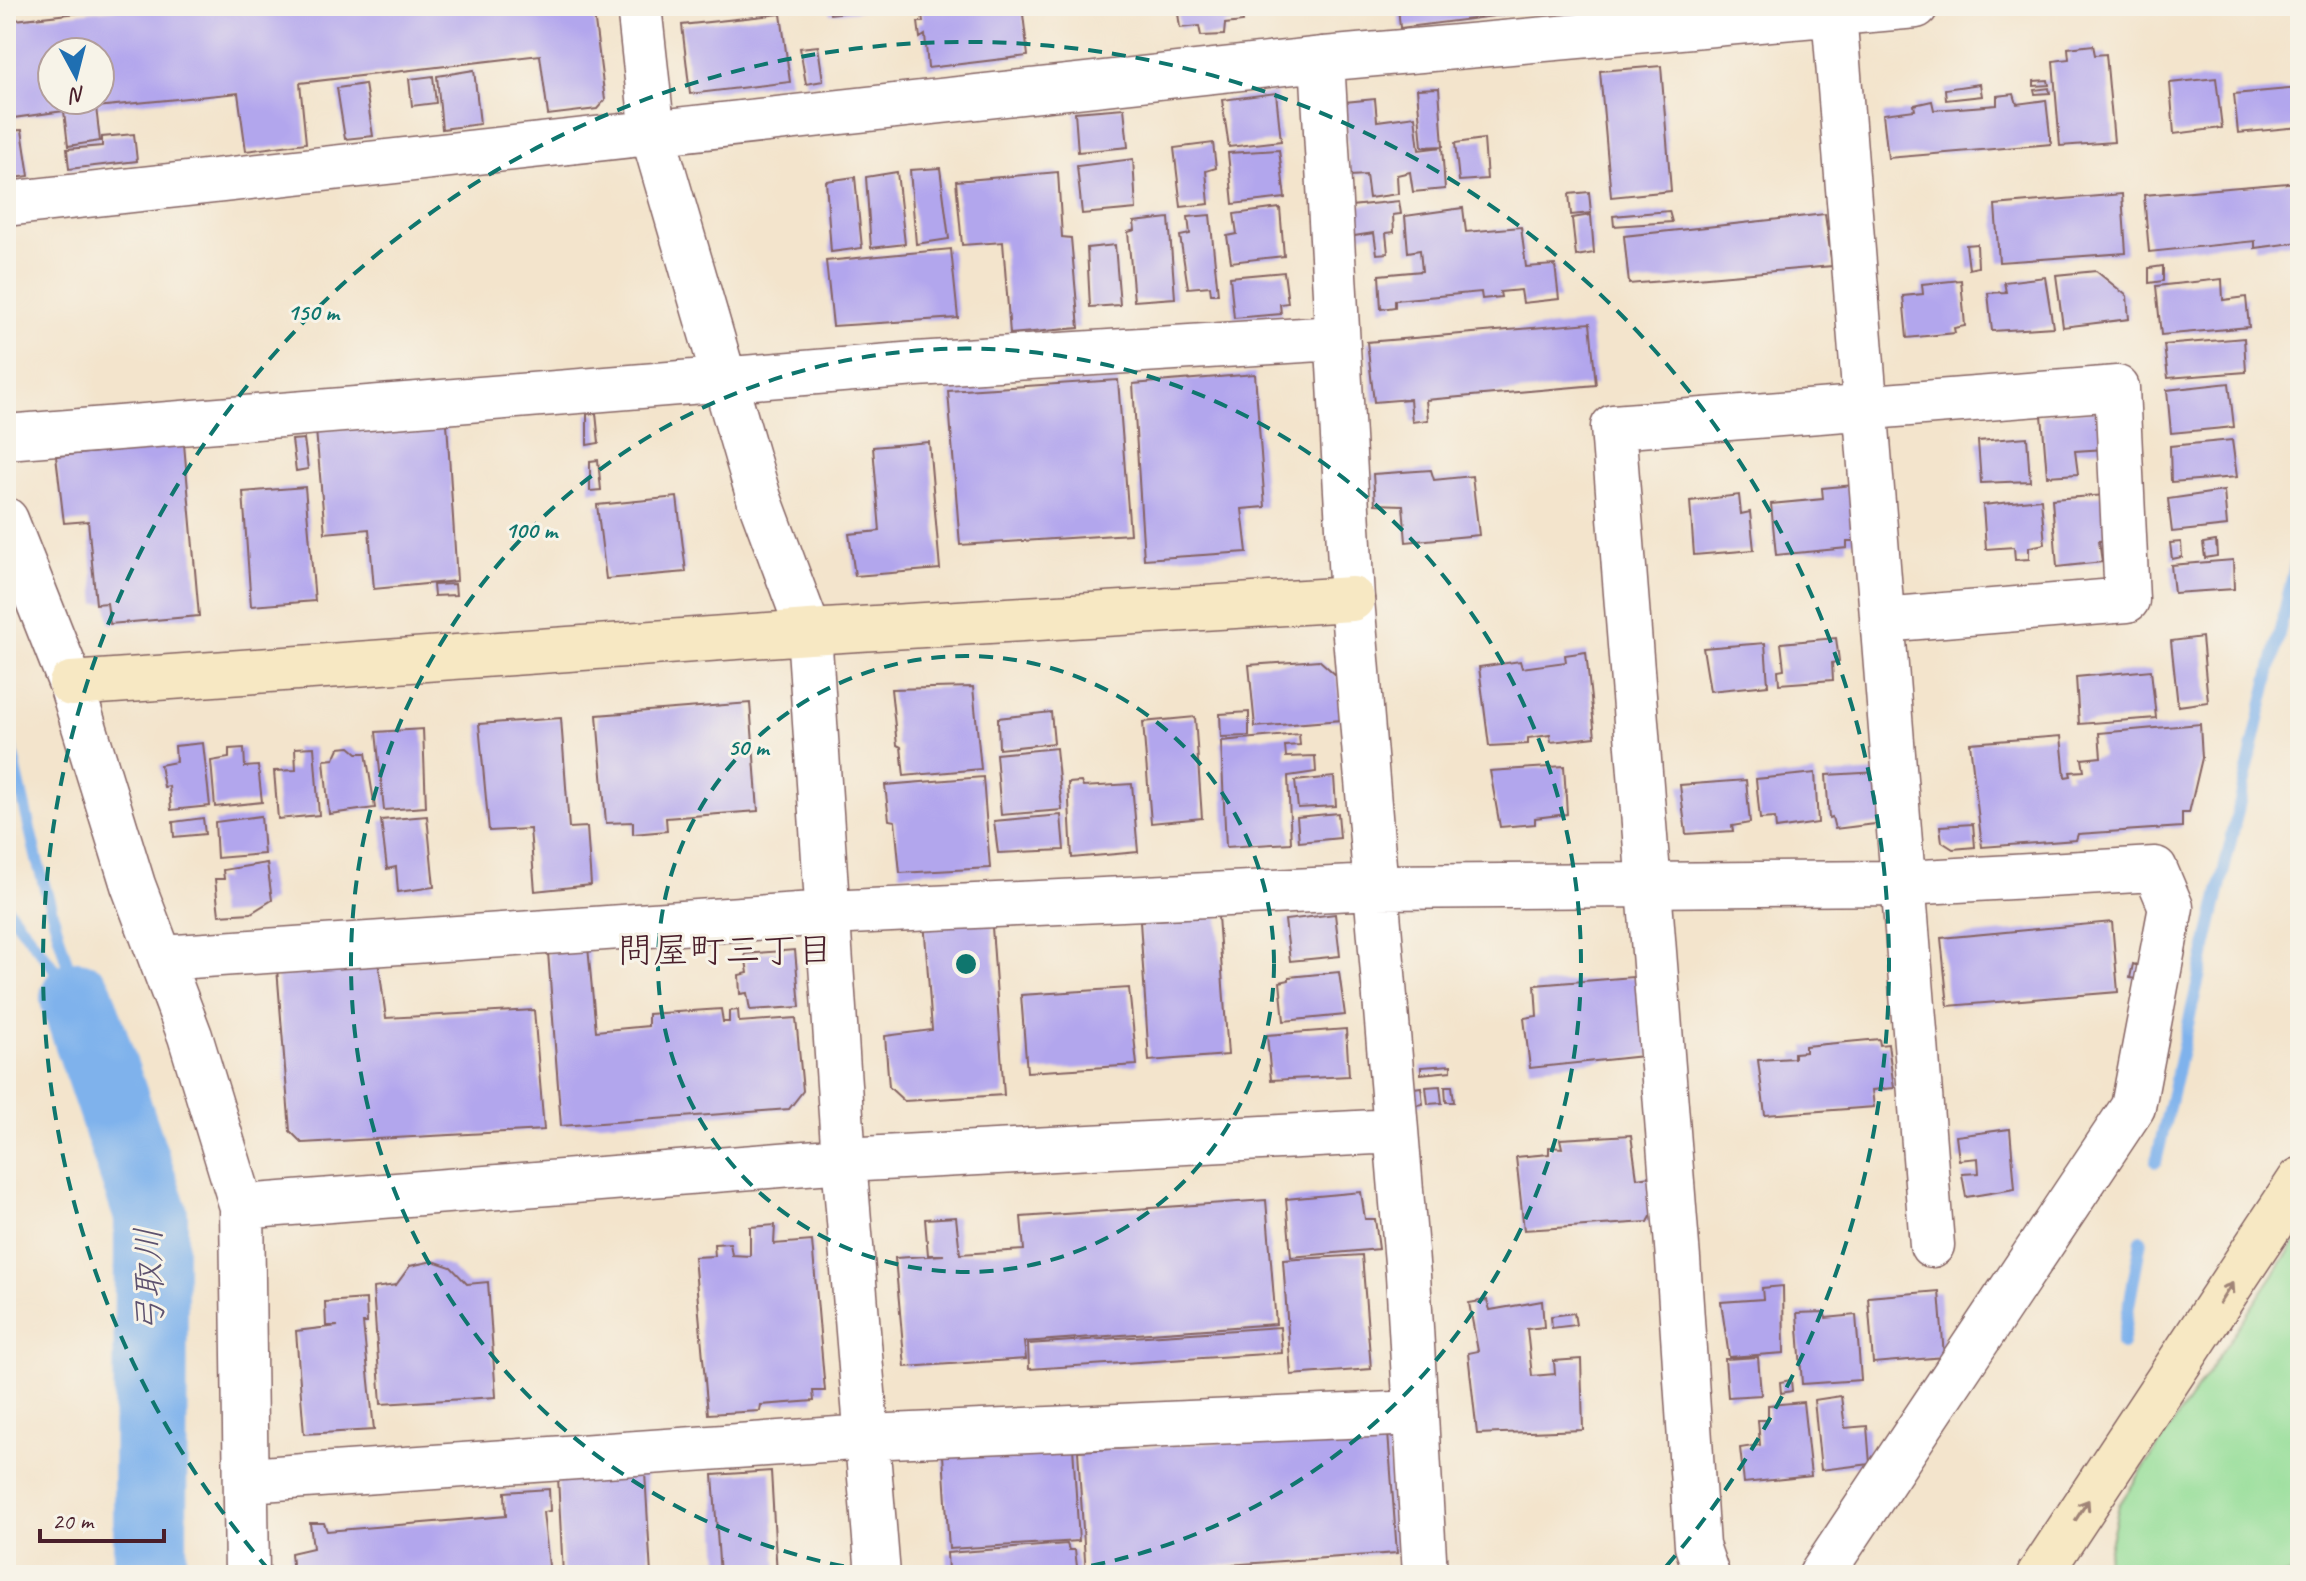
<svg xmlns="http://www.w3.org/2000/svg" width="2306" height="1581" font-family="Caveat,'Klee One',sans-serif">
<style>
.green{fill:#96de99;stroke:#707e62;stroke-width:2}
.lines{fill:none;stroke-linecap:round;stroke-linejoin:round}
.stream{stroke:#7fb2ec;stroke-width:12}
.river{stroke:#7fb2ec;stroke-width:74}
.building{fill:#b2a6ed;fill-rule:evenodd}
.street-casing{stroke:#856463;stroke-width:47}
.secondary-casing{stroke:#856463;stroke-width:47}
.street{stroke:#fff;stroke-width:44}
.secondary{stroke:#f7e8c3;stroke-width:44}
.oneway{stroke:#a08477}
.ring{fill:none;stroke:#0f766e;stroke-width:4;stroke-dasharray:14 10}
.labels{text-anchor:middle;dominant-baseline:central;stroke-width:6;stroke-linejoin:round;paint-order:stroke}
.neighbourhood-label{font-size:36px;fill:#4a1f2b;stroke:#f7f3e8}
.water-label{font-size:36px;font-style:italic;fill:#5d526f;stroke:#f7f3e8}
.centre{fill:#0f766e;stroke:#f7f3e8;stroke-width:4}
.ring-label{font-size:24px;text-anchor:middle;font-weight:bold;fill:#0f766e;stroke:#f7f3e8;stroke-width:6;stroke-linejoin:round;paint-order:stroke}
</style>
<rect width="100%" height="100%" fill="#f7f3e8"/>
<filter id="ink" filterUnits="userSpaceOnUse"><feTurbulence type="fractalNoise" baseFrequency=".0125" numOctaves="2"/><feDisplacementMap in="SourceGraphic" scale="16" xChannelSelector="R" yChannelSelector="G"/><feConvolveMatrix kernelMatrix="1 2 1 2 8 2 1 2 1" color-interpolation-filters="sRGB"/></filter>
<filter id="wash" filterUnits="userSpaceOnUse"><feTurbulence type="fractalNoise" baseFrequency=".006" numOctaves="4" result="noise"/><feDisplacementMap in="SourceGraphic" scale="32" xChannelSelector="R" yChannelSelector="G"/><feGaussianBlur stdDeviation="1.8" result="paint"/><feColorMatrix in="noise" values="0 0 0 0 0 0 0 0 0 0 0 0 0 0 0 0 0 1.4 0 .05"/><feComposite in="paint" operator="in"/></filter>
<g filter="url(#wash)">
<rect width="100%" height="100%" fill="#f3e4cc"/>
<path class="green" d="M2300 1235V1557L2288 1575H2103L2119 1505Z"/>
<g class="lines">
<path class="stream" d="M6 725 37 860 77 998
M6 907 73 993
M2156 1162 2300 544
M2122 1344 2141 1240"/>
<path class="river" d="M77 998 151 1215 150 1575"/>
</g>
<g id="blocks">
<path class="building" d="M141 6H593L605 100 597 109 548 115 540 55 300 83 306 143 246 151 238 93 96 107 100 141 68 146 64 111 6 119V21ZM52 52H100V100H52Z
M829 6H873V9L830 14Z
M921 6H1022L1028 56 928 68 925 35 920 38 918 22H923Z
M1177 6H1240L1243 22 1225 24 1224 35 1201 36 1199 26 1180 28Z
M1398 6H1518L1519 13 1400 28Z
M1537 6H1561L1562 8 1538 11Z
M781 14 790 82 690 94 682 25Z
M2093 45 2095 55 2106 54 2114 142 2060 146 2053 61 2069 59 2068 48Z
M818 46 823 81 806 84 800 48Z
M1661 66 1671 191 1611 197 1600 71Z
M474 70 480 124 442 129 437 76Z
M433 76 436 103 412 106 409 79Z
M2216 78 2222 128 2174 134 2170 83Z
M2048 80 2049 85 2034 86V81Z
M365 84 373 136 345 139 337 88Z
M1980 84 1982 96 1946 100 1945 89Z
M1439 88 1443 146 1422 147 1417 89Z
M2049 88 2050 93 2035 94 2034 90Z
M2300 88V127L2238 133 2234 94Z
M1276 93 1281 141 1229 147 1222 100Z
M2014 94 2017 104 2046 100 2051 144 1888 158 1883 114 1915 110 1914 105 1932 101 1934 110 1997 105V96Z
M1375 99 1377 121 1415 116 1419 150 1442 147 1445 189 1413 192 1410 172 1397 175 1398 194 1369 198 1366 175 1350 176 1345 102Z
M1124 108 1128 147 1078 152 1075 112Z
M22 130 29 176 6 179V131Z
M134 134 137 161 69 169 67 149 102 146V137Z
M1484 139 1487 179 1459 181 1455 143Z
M1213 143 1216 168 1206 171 1209 204 1181 207 1174 148Z
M1279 150 1285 198 1233 204 1228 153Z
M1133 159 1136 209 1082 214 1077 166Z
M940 168 949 239 916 244 910 170Z
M897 172 905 244 871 248 866 177Z
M1058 172 1062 237 1071 238 1079 328 1010 334 1003 242 962 245 956 181Z
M855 177 862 248 831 252 826 181Z
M2299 182 2300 242 2255 248V241L2149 252 2144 195Z
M1589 192 1591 213 1571 215 1569 194Z
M2122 194 2126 253 1999 262 1995 205Z
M1399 201 1401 214 1393 215 1394 232 1386 233 1388 253 1377 254 1374 233 1354 236 1351 206Z
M1280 208 1284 256 1231 262 1227 236 1237 234 1234 214Z
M1463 208 1466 232 1521 227 1526 267 1555 265 1559 299 1523 303 1521 290 1500 292 1501 297 1482 299 1481 292 1395 300V307L1381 309 1379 275 1422 271 1420 250 1408 252 1405 216Z
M1669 211 1672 222 1614 226 1613 216Z
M1825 214 1832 266 1629 284 1624 236Z
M1210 215 1218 294H1211L1210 286 1188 288 1180 236 1190 234 1188 217Z
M1591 215 1594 253 1576 256 1572 218Z
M1169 218 1175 298 1134 301 1128 232 1135 230 1134 222Z
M1977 244 1978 267 1969 269 1966 245Z
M1115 245 1120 305 1090 307 1087 248Z
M951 249 958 318 833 326 826 261Z
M2163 266V281L2149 283V268Z
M2096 271 2127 296 2129 319 2063 327 2056 275Z
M1284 272 1288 303 1280 304 1281 314 1234 318 1230 277Z
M2045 277 2053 327 1992 331 1988 293 2006 292 2004 282Z
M2222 279 2223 300 2246 297 2249 327 2161 335 2156 286Z
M1961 280 1965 326 1954 328 1955 333 1907 338 1903 296 1923 294 1922 284Z
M1590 323 1596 385 1426 400 1428 420 1412 422 1410 399 1374 402 1367 342Z
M2244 338 2246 372 2168 378 2164 345Z
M1255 374 1265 507 1242 509 1247 552 1144 559 1133 384Z
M1118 380 1130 534 960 545 948 391Z
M2229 383 2234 427 2171 433 2167 390Z
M2097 410 2105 449 2075 451 2078 474 2047 476 2042 415Z
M596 413 599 443 587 445V414Z
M447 423 457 581 374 589 369 529 325 533 316 430Z
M2027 437 2030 481 1981 483 1978 441Z
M304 439 308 469 296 471 292 440Z
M2232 440 2237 477 2171 482 2170 446Z
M929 442 940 569 855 576 849 534 880 531 873 447Z
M184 444 199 616 110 624 107 603 96 604 88 521 64 523 56 456Z
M598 460 601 490 590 491V461Z
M1431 470 1434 480 1472 476 1479 535 1406 542 1403 505 1375 504 1373 474Z
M1854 485 1857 541H1847V548L1776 555 1771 504 1823 499 1822 488Z
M305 487 315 601 251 606 243 492Z
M2224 491 2227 526 2172 532 2168 499Z
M1739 495 1741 514 1750 512 1754 550 1694 555 1690 501Z
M2106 495 2111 540 2099 541 2102 562 2057 567 2052 499Z
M677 497 686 572 606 579 597 505Z
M2041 499 2045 544 2029 547V559L2015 560 2014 547 1986 549 1983 505Z
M2216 541 2217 556 2205 558 2203 543Z
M2181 542 2182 557 2172 559 2170 543Z
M2233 560 2234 589 2174 593 2171 565Z
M455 584 456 595 434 596 433 585Z
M2202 637 2208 702 2178 706 2171 641Z
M1836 638 1839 661 1832 663 1833 680 1779 684 1778 670 1784 669 1781 643Z
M1765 643 1768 685 1710 691 1703 648Z
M1586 652 1595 737 1551 742 1550 735 1528 738V744L1489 746 1479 667 1520 661 1522 668 1566 662 1565 655Z
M1319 660 1337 676 1341 720 1255 727 1249 665Z
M2151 670 2156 718 2079 724 2076 677Z
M973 687 981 769 904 776 901 747 897 745 891 689Z
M750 703 758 811 666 818 667 831 633 834V822L606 823 597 715Z
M1051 712 1054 743 999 749 998 718Z
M1249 712V736L1221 737 1220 714Z
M1195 717 1202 818 1151 823 1143 722Z
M561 718 569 828 587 827 591 885 535 891 530 829 489 831 479 724Z
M2200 724 2202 758 2189 813H2182V827L2078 834 2076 840 1982 847 1970 743 2061 736 2065 777 2071 776 2070 772 2084 771 2082 759 2101 757 2099 733Z
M423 729 426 807 384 810 376 732Z
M1299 734 1300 745 1285 746 1286 757 1315 756 1316 772 1288 776 1291 843 1226 847 1221 741Z
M203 743 210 806 171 810 169 786 164 787 160 765 176 762 175 746Z
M314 747 319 815 278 819 274 771 296 770 295 748Z
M350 747 357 753H366L375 808 329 814 324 760 334 759 339 748Z
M244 748 245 767 258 766 262 802 215 807 211 761 229 758V749Z
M1056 748 1062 810 1001 815 996 754Z
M1564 766 1567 814 1535 818V824L1500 827 1490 771Z
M1880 772 1883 823 1835 829 1832 817 1829 818 1826 775Z
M1815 773 1818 823 1776 829 1775 818 1760 819 1756 779Z
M983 777 990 868 900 873 895 821 889 820 885 785Z
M1334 777 1336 806 1298 808 1295 781Z
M1746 780 1750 823 1732 826 1733 831 1686 834 1680 785Z
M1081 782 1083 787 1132 784 1138 852 1072 858 1068 783Z
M1338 813 1340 838 1299 842 1297 817Z
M1061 815 1064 850 998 853 994 821Z
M261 816 264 854 217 858 215 822Z
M427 816 434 887 398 892 396 867 387 869 381 820Z
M203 818 205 834 174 837 173 822Z
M1973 824 1975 847 1953 849 1942 842 1940 826Z
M267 863 272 900 251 913 219 915 215 879H224L223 870Z
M991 913 1004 1095 904 1101 889 1087 885 1036 932 1030 924 920Z
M1335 914 1340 956 1290 961 1285 920Z
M1218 916 1228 1055 1149 1061 1140 921Z
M2112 922 2118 992 1948 1006 1941 938Z
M588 947 596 1031 648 1026V1014L721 1009 723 1022H729V1011L738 1010 739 1022 796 1018 803 1091 789 1109 561 1126 548 952Z
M795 950 800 1007 750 1010 747 993 740 994 739 975 748 973 745 954Z
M378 959 386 1018 534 1010 544 1130 302 1143 290 1131 277 968Z
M2133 964 2144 968 2141 980 2130 978Z
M1339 972 1345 1015 1284 1021 1280 982 1289 980V977Z
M1645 976 1652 1055 1530 1068 1524 1018 1537 1016 1535 985Z
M1129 988 1137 1065 1027 1072 1021 995Z
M1346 1029 1349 1076 1271 1080 1267 1035Z
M1879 1039 1880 1045 1888 1044 1894 1088 1872 1090 1874 1107 1765 1115 1758 1060 1794 1058V1053L1805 1052V1046Z
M1451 1065V1071L1421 1074V1067Z
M1440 1086 1442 1103 1428 1104 1426 1087Z
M1445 1086H1452L1454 1102H1446Z
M1421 1087 1423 1104 1416 1105 1414 1088Z
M2010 1129 2015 1189 1966 1197 1962 1174 1979 1173 1978 1158 1959 1160 1956 1136Z
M1631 1135 1637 1178 1650 1176 1654 1211 1648 1222 1524 1230 1516 1157 1549 1154V1147L1562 1148 1560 1139Z
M1361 1192 1365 1219H1375L1379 1249 1291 1257 1286 1199Z
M1266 1200 1276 1324 1024 1342 1026 1359 905 1367 895 1258 944 1255H928L925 1219 956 1217 960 1254 1024 1250 1021 1217Z
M775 1225 774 1244 812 1241 825 1391H813L814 1401 761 1405 760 1411 708 1414 694 1257 715 1256 714 1244 730 1243 732 1255 750 1256V1227Z
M1362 1255 1371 1369 1291 1375 1283 1260Z
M433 1261 451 1267 467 1284 488 1282 496 1397 381 1404 373 1288 396 1285 410 1266Z
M1783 1286 1784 1353 1729 1357 1721 1302 1763 1299 1762 1288Z
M1939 1291 1944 1357 1873 1363 1868 1297Z
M366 1299 367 1323H363L374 1430 304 1434 296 1331 338 1326H326L325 1302Z
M1487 1300 1490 1310 1542 1301 1544 1327 1527 1329 1532 1376 1555 1374 1554 1361 1581 1359 1583 1430 1477 1434 1468 1353 1478 1351 1469 1303Z
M1824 1312 1826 1318 1856 1315 1861 1380 1802 1384 1797 1313Z
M1574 1313 1576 1325 1552 1328 1551 1316Z
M1280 1327 1282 1353 1029 1369 1028 1344Z
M1758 1357 1761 1395 1728 1397 1725 1359Z
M1791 1380 1792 1391 1781 1393 1780 1382Z
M1841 1396 1845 1428 1867 1426 1870 1464 1821 1470 1814 1400Z
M1803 1402 1811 1476 1744 1483 1740 1448 1760 1445 1758 1420H1768V1405Z
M1388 1433 1397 1553 1086 1575 1078 1451Z
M1073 1447 1079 1541 949 1549 943 1455Z
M771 1471 777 1575H720L713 1475Z
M645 1472 651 1575H563L558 1477Z
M549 1489 550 1511 543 1512 550 1575H293L291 1553 313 1548 310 1523H324L327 1531 506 1516 505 1492Z
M1067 1544 1069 1550H1075L1078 1575H935L948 1571 947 1553Z"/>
</g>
</g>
<g filter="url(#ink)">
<use href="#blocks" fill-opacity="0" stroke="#856463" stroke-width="2"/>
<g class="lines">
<g class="street-casing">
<path id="street" d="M639 6 653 135 759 498 809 632 844 1160 878 1575
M1834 12 1932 1245
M1322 59 1352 599 1408 1275 1425 1575
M6 204 1322 59 1916 6
M6 437 916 364 1336 338
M6 520 71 684 133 885 190 1036 242 1207 247 1575
M161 958 828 913 1375 887 1904 883 2155 869 2171 907 2133 1107 1821 1575
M242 1207 844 1160 1394 1131
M247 1480 867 1437 1416 1413
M1707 1575 1697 1546 1678 1259 1613 427 2117 388 2127 600 1882 620"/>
</g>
<g class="secondary-casing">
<path id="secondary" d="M71 684 809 632 1352 599
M2039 1575 2300 1180"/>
</g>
<use href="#street" class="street"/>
<use href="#secondary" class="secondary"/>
</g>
<defs><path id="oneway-shaft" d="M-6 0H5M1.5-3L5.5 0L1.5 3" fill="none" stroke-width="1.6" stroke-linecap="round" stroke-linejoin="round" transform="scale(2)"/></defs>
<g class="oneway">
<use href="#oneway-shaft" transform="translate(2226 1293) rotate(-57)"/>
<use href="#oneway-shaft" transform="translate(2082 1510) rotate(-57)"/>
</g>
</g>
<g class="ring">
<circle cx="966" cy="964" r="308"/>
<path d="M891 1574A615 615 0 1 1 1041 1574"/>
<path d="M269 1570A923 923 0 1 1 1663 1570"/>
</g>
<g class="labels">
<g class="neighbourhood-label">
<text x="725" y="950">問屋町三丁目</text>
</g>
<g class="water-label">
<text transform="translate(149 1281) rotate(-91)">弓取川</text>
</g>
</g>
<circle cx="966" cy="964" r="12" class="centre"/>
<g class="ring-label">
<text x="313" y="320">150 m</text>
<text x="531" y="538">100 m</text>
<text x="748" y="755">50 m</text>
</g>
<rect width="2306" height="1581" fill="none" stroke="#f7f3e8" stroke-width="32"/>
<g transform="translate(76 76) rotate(173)"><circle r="38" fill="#f7f3e8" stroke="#b29e9c" stroke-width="2"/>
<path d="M0-6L14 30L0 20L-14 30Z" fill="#1f6fb2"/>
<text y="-12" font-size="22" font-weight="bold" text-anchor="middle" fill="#4a1f2b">N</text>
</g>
<path d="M40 1529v12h124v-12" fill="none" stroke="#4a1f2b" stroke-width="4"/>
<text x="52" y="1529" font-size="24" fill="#4a1f2b" stroke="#f7f3e8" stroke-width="6" paint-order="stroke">20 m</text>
</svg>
